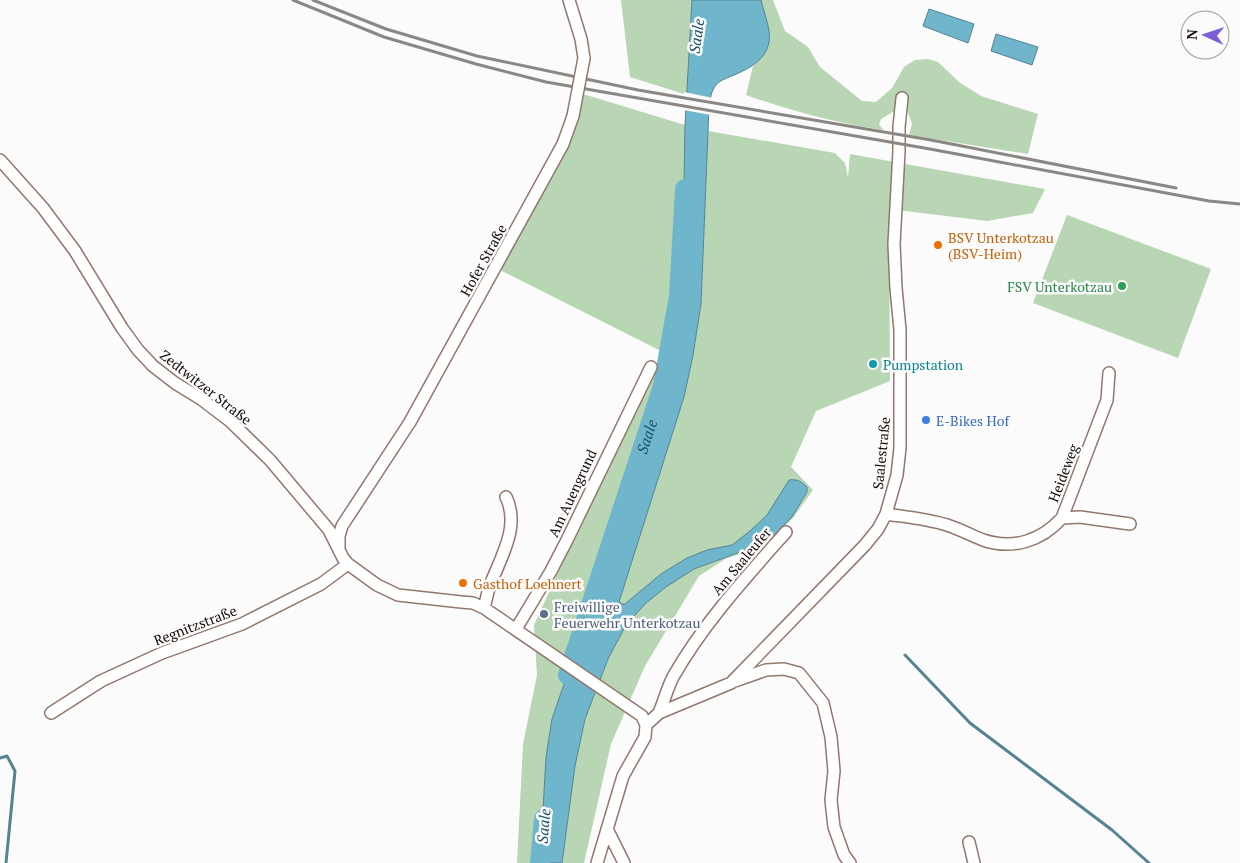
<svg xmlns="http://www.w3.org/2000/svg" width="1240" height="863" font-family="'PT Serif',serif">
<style>
.green{fill:#b8d6b3}
.water{fill:#6fb6cc;stroke:#548392}
.pier{fill:#fbfbfb}
.lines{fill:none;stroke-linecap:round;stroke-linejoin:round}
.stream{stroke:#548392;stroke-width:3}
.river{stroke:#6fb6cc;stroke-width:20}
.minor-casing{stroke:#92776d;stroke-width:14}
.minor{stroke:#fff;stroke-width:11}
.rail{stroke:#8b8785;stroke-width:3}
.minor-bridge-casing{stroke:#92776d;stroke-width:14;stroke-linecap:butt}
.minor-bridge{stroke:#fff;stroke-width:11}
.food-dot{fill:#e8710a;stroke:#fbfbfb;stroke-width:2}
.leisure-dot{fill:#2e9e5b;stroke:#fbfbfb;stroke-width:2}
.culture-dot{fill:#0f9aa8;stroke:#fbfbfb;stroke-width:2}
.shop-dot{fill:#3f7fe0;stroke:#fbfbfb;stroke-width:2}
.service-dot{fill:#5c6f8a;stroke:#fbfbfb;stroke-width:2}
.labels{text-anchor:middle;dominant-baseline:central;stroke-width:5;stroke-linejoin:round;paint-order:stroke}
.food-label{font-size:14px;fill:#c56008;stroke:#fbfbfb;text-anchor:start}
.street-label{font-size:14px;fill:#150c09;stroke:#fbfbfb}
.leisure-label{font-size:14px;fill:#27864d;stroke:#fbfbfb;text-anchor:end}
.culture-label{font-size:14px;fill:#0d838f;stroke:#fbfbfb;text-anchor:start}
.shop-label{font-size:14px;fill:#366cbe;stroke:#fbfbfb;text-anchor:start}
.service-label{font-size:14px;fill:#4e5e75;stroke:#fbfbfb;text-anchor:start}
.water-label{font-size:15px;font-style:italic;fill:#195465;stroke:#fbfbfb}
</style>
<rect width="100%" height="100%" fill="#fbfbfb"/>
<path class="green" d="M621 0H692L687 95 630 77Z
M761 0H773L785 31 808 47 820 67 862 101 876 102 892 88 904 67 915 60 928 59 938 62 959 82 981 96 1038 114 1028 154 909 135 912 124 907 110H896L881 119 879 125 884 130C837 123 791 111 746 95L753 66 762 57Z
M583 94 685 125C684 202 687 281 673 357 670 372 665 387 661 401L552 719 546 757 540 863H517L523 744 537 675 534 625 602 476 665 353 498 269Z
M708 131 835 153 845 163 848 177 850 154 1045 189 1033 213 987 221 889 209 890 381 816 411 791 467 813 490 793 518 776 535 756 549 727 558 699 576 645 666 611 744 584 863H562L575 766 585 719 608 659 626 625 646 603 666 587 694 569 754 547 789 480 767 515 750 531 732 545 707 550 687 558 661 574 625 604H622L619 602 684 397 693 355 701 304Z
M1067 215 1211 269 1178 358 1033 303Z"/>
<path class="water" d="M692 0H761C764 14 773 33 768 46 763 63 744 71 729 77 725 79 719 81 716 85 711 91 710 100 709 107L701 304 693 355 684 397 619 602 622 604H625L661 574 687 558 707 550 732 545 750 531 767 515 789 480C797 479 801 481 807 487V492L792 517 775 534 754 547 694 569 666 587 646 603 626 625 608 659 585 719 575 766 562 863H540L546 757 552 719 661 401 673 357 680 301 683 241 685 125Z
M929 9 974 24 968 43 923 26Z
M996 34 1038 47 1032 65 991 51Z"/>
<path class="pier" d="M684 92 713 98 711 115 683 110Z"/>
<g class="lines">
<path class="stream" d="M905 655 970 723 1112 830 1149 863
M0 758 7 756 15 771 6 863"/>
<g class="river">
<path id="s1" d="M568 675 663 386 679 296 685 189"/>
<path d="M540 863 544 819"/>
</g>
<g class="minor-casing">
<path id="minor" d="M569 0 581 39 584 58
M0 160 43 208 75 251 122 328 138 350 153 366 175 383 201 399 230 421 270 460 329 530 343 558 348 564 377 585 398 595 461 602 473 603 484 608 642 716 646 725 645 737 623 776 597 863
M886 514C907 517 928 519 947 525 959 529 971 535 983 540 1013 550 1041 541 1062 518L1107 400 1109 373
M1062 518 1080 517 1130 524
M339 548V536L342 526 410 422 563 144 573 116
M484 608C486 601 487 595 489 588 499 560 521 528 506 497
M516 629 551 571 567 540 651 367
M735 681 766 670 784 669 799 673 823 703 831 737 834 771 831 800 834 827 844 855 850 863
M51 713 101 681 162 653 242 624 321 584 348 564
M659 713C664 701 667 689 673 677 703 624 746 577 786 532
M646 725 659 713 731 683 865 545 878 529 886 514 897 475 900 448V330L896 288 894 244 899 151V127L902 98
M607 829 624 863
M969 842 974 863"/>
</g>
<use href="#minor" class="minor"/>
<path class="rail" d="M293 0 384 37 476 64 546 82 930 149 1209 201 1240 204
M313 0 386 29 477 56 638 90 931 140 1176 188"/>
<g class="minor-bridge-casing">
<path id="minor-bridge" d="M573 116 584 58"/>
</g>
<use href="#minor-bridge" class="minor-bridge"/>
</g>
<g class="food-dot">
<circle cx="938" cy="245" r="5"/>
<circle cx="463" cy="583" r="5"/>
</g>
<circle class="leisure-dot" cx="1122" cy="286" r="5"/>
<circle class="culture-dot" cx="873" cy="364" r="5"/>
<circle class="shop-dot" cx="926" cy="420" r="5"/>
<circle class="service-dot" cx="544" cy="614" r="5"/>
<g class="labels">
<g class="food-label">
<text x="948" y="237">BSV Unterkotzau<tspan x="948" dy="16">(BSV-Heim)</tspan></text>
<text x="473" y="583">Gasthof Loehnert</text>
</g>
<g class="street-label">
<text transform="translate(483 260) rotate(-61)">Hofer Straße</text>
<text transform="translate(206 387) rotate(38)">Zedtwitzer Straße</text>
<text transform="translate(881 453) rotate(-84)">Saalestraße</text>
<text transform="translate(1063 473) rotate(-69)">Heideweg</text>
<text transform="translate(572 493) rotate(-65)">Am Auengrund</text>
<text transform="translate(741 561) rotate(-50)">Am Saaleufer</text>
<text transform="translate(195 625) rotate(-21)">Regnitzstraße</text>
</g>
<g class="leisure-label">
<text x="1112" y="286">FSV Unterkotzau</text>
</g>
<g class="culture-label">
<text x="883" y="364">Pumpstation</text>
</g>
<g class="shop-label">
<text x="936" y="420">E-Bikes Hof</text>
</g>
<g class="service-label">
<text x="554" y="606">Freiwillige<tspan x="554" dy="16">Feuerwehr Unterkotzau</tspan></text>
</g>
<g class="water-label">
<text transform="translate(696 36) rotate(-82)">Saale</text>
<text stroke="none"><textPath href="#s1" startOffset="251">Saale</textPath></text>
<text transform="translate(543 826) rotate(-85)">Saale</text>
</g>
</g>
<g transform="translate(1205 35) rotate(273)"><circle r="24" fill="#fbfbfb" stroke="#9f9b9a"/>
<path d="M0-4L9 19L0 12L-9 19Z" fill="#7b5dd8"/>
<text y="-8" font-size="14" font-weight="bold" text-anchor="middle" fill="#150c09">N</text>
</g>
</svg>
